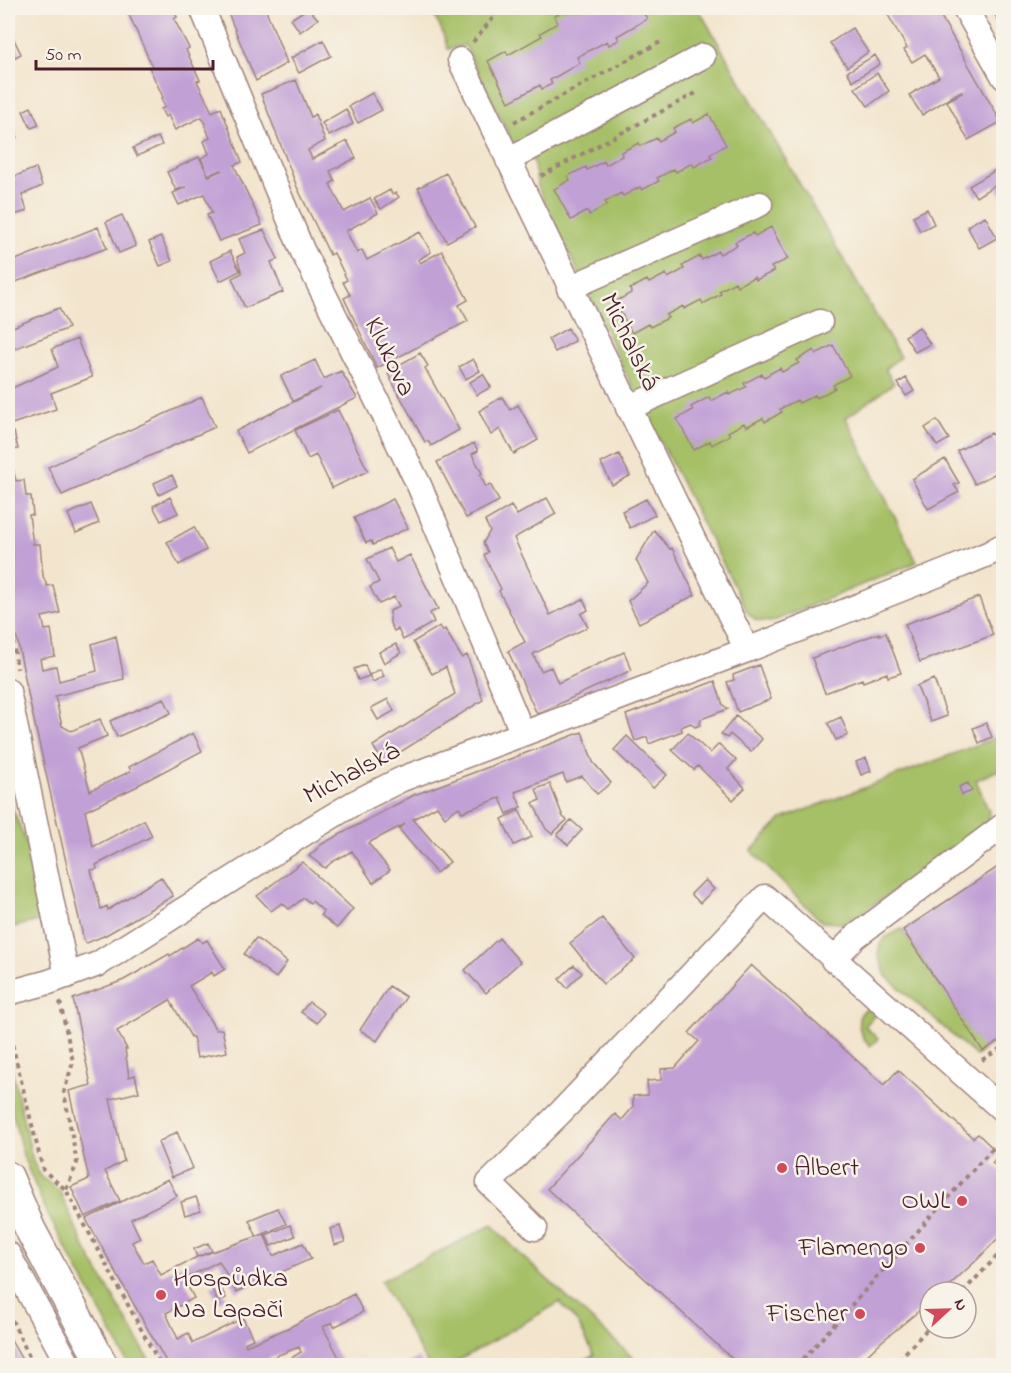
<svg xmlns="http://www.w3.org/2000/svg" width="1011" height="1373" font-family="'Indie Flower',sans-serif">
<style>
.green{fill:#a5c066;stroke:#787048;stroke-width:1.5}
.building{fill:#c1a0d6}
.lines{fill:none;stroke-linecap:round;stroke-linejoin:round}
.minor-casing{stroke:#9e827c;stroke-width:27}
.major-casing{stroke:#9e827c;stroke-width:33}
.path{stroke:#9e827c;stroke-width:4;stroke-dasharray:4.5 4.5;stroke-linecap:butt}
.minor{stroke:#fff;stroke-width:24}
.major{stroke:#fff;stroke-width:30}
.poi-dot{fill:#d1495b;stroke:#f7f3e8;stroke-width:2}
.labels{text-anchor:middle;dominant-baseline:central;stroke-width:5;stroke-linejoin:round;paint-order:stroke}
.street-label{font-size:27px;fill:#4a1f2b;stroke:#f7f3e8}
.poi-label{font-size:27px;fill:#4a1f2b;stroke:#f7f3e8;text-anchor:end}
</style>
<rect width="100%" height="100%" fill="#f7f3e8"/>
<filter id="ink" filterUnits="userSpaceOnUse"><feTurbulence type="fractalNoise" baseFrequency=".0167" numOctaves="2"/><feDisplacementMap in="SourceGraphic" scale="12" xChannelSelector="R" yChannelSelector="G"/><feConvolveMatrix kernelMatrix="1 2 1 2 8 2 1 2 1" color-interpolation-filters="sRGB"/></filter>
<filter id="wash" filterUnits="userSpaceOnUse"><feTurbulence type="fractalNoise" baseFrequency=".008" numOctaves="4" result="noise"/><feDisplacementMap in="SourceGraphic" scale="24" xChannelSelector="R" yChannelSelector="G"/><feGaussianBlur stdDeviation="1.35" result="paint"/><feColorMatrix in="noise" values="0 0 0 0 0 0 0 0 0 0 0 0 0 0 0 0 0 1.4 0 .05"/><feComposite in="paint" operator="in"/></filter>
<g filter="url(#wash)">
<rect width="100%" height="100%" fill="#f3e5cd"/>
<path class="green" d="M429 8H698L900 357 885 369 894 383 846 418 917 562 771 622 756 620 748 613 625 372 538 187 533 160 512 141 465 45 448 49 441 28Z
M1003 735V768L976 780 989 812V825L972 839 856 916 842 923 822 922 751 851 782 819Z
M8 797 38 872 48 919 8 928Z
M902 929 984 1050 976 1056 886 976 878 954 880 944 886 937Z
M869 1008 876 1014 865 1026 878 1039 870 1046C860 1036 851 1015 869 1008Z
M8 1052 33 1162 41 1177 59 1190 84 1246 152 1365H129L47 1213 24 1159 8 1096Z
M492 1225 524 1258 641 1365H578L594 1355 579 1325 560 1302 451 1365H428L381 1281Z"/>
<g id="blocks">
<path class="building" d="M126 8H173L177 17 174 19 189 48 186 50 200 80 197 81 212 112 221 108 242 162 234 165 262 225 219 241 207 215 212 213 204 194 179 205 173 193 186 187 176 190 167 172 199 157 209 176 222 170 208 175 201 158 209 154 204 141 210 138 202 117 175 130 168 115 165 117 161 109 165 107 161 99 163 97 149 67 152 66Z
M226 8H265L287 63 256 81Z
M308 8 318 19 300 32 291 19Z
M570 8H573L575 11 581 8H641L647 19 617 36 619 40 609 45 607 41 577 57 580 63 550 80 552 84 542 89 540 85 509 102 488 61 506 51 508 55 542 36 540 33 558 23 554 16Z
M884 8H936L1001 122 968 140 947 101 962 93 961 91 922 115 909 95 939 77 925 54 912 62 904 50 907 48Z
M992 8H1004V31L999 23Z
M8 27 21 54 10 60 8 55Z
M852 28 868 52 847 67 830 43Z
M323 40 331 56 299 73 291 58Z
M875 55 880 64 853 81 847 72Z
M877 73 889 91 868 106 855 88Z
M296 80 311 117 315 114 325 141 308 150 312 159 347 141 356 158 330 171 335 181 330 184 344 212 370 198 378 213 346 231 357 253 362 250 367 260 420 232 431 252 418 260 420 263 442 251 468 300 459 305 468 321 377 368 344 298 350 295 343 282 347 280 334 253 330 255 297 187 261 94Z
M372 93 382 110 358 123 349 106Z
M31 107 39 125 31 128 23 111Z
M346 109 353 124 329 136 322 123Z
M709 114 726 145 710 154 712 157 694 167 692 163 676 172 674 169 657 178 659 181 642 190 640 187 623 196 621 193 605 202 607 205 589 215 587 211 571 220 554 189 570 180 568 176 586 167 587 170 604 161 606 165 622 156 621 152 639 143 640 146 657 138 659 141 675 132 673 128 691 119 693 123Z
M12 124 17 137 8 141V125Z
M158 137 162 145 137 156 133 148Z
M1004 165V198L995 185 976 197 969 186Z
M36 168 42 186 22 195 27 211 8 217V179Z
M446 173 475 227 447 242 418 188Z
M390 190 392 194 396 193 399 197 381 209 374 199Z
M927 209 934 224 920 231 913 216Z
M122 215 136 246 119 253 106 222Z
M985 216 997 238 979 248 967 226Z
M98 227 107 248 8 285V263Z
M771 227 788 259 771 267 774 271 756 280 754 277 737 286 735 282 719 291 721 294 703 304 701 300 684 309 683 306 666 315 668 318 650 327 648 324 632 333 615 302 631 293 630 289 647 280 649 283 666 274 668 278 684 269 682 266 700 256 702 260 718 251 720 254 737 245 735 242 753 233 755 236Z
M264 230 278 259 271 262 283 292 245 308 232 278 242 273 237 257 245 253 239 239Z
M161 237 172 261 160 266 149 242Z
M230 251 240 271 220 281 210 261Z
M59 308 69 328 8 351V329Z
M919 327 930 344 915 352 905 336Z
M568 328 575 341 555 352 548 339Z
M77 339 92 377 51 393 56 409 9 425 11 433 14 432 18 449 9 451 16 481 24 480 26 496H31L33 515H29L33 544H40L43 576 47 586 53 585 60 613 42 617 45 630 51 629 55 656 40 659 42 669 56 666 59 681 97 671 92 644 116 636 124 679 55 696 62 726 71 731 100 719 107 736 78 748 90 791 131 771 129 767 193 733 202 751 138 785V786L85 811 93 847 144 820 152 836 96 865 97 869 91 870 101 909 107 906 108 910 161 877 173 896 106 935 87 943 84 941 30 703 14 624 8 568V390L58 367 52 349Z
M833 345 850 376 833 385 835 388 817 398 815 395 799 403 797 400 780 409 782 412 765 422 763 418 746 427 744 423 728 432 730 435 712 445 710 441 694 450 677 419 693 410 691 407 709 397 711 401 728 392 729 395 746 387 744 383 762 374 764 377 780 368 782 372 799 363 797 360 814 350 816 354Z
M420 353 428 366 425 368 459 430 431 446 428 441 425 442 388 374 393 371 392 369Z
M473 359 480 371 466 379 459 367Z
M315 360 324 379 341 371 357 398 247 453 236 431 321 388 293 401 281 376Z
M483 374 491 387 477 395 470 382Z
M906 378 914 391 906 396 898 383Z
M202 397 215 427 62 495 48 467Z
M502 397 510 410 518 405 538 440 514 454 500 429 491 435 479 411Z
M338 410 368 471 332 488 316 455 308 459 295 430Z
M937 420 949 439 937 446 925 428Z
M991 433 1004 456V469L975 484 957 451Z
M474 443 478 451 472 454 482 473 480 475 486 487 490 484 499 501 466 518 437 462Z
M619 454 630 476 612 485 601 463Z
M945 459 959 483 954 485 959 492 928 509 912 479Z
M172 475 177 486 159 495 154 483Z
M170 497 178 513 161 521 153 506Z
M547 498 556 514 514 538 550 615 583 599 588 610 581 614 588 627 533 654 541 671 551 667 558 683 624 652 632 670 537 714 508 651 525 642 499 591 501 589 484 555 488 552 483 543 490 531 485 521 511 506 517 515Z
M393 499 408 528 373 545 371 541 366 543 354 518Z
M646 499 655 515 630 528 622 511Z
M91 504 99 523 76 533 68 514Z
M194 527 206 550 179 565 167 542Z
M654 530 670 549 672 548 695 595 639 623 628 601 648 583 636 560Z
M389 548 396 562 410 555 438 609 430 613 434 622 403 640 398 629 394 631 390 623V611L399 606 394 597 379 604 370 587 379 582 367 559Z
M979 597 993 635 920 662 905 624Z
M440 626 443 631 445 629 462 658 467 655 483 700 383 763 373 746 455 694 446 667 432 674 413 642Z
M879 633V635L886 633 901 673 888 677 887 673 863 682 862 679 825 693 812 658Z
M396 644 401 653 384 663 379 652Z
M365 665 369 676 358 680 354 669Z
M759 665 771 699 738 712 727 682 734 680 733 675Z
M380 669 384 676 373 682 369 675Z
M934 679 947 716 931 722 917 686Z
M715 681 723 705 728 709 701 719 700 725 695 727 691 723 681 727 682 731 649 744 647 737 635 741 626 715Z
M164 698 171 713 117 737 110 721Z
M388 699 394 711 378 720 371 708Z
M736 716 762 739 751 752 730 734 727 738 721 734Z
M841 717 848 735 836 740 828 723Z
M986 723 992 737 979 743 973 728Z
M582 732 593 762 611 783 597 794 582 776 566 782 563 774 515 792 521 807 507 814 500 798 462 812 459 807 445 817 437 806 413 819 450 862 436 873 399 829 405 824 368 843 390 870 373 883 352 851 332 862 325 868 309 856 322 844 414 795Z
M688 733 710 753 719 744 736 760 728 769 745 788 733 800 698 766 694 770 672 750Z
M627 736 667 775 653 788 614 750Z
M866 758 871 771 861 775 856 762Z
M968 783 972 791 962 795 959 787Z
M550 784 563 817 567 820 552 834 546 829 533 803 540 800 536 789Z
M519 810 532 837 514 845 502 819Z
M571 820 582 830 568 845 557 835Z
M302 862 353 909 337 928 321 915 323 911 312 901 310 903 304 898 289 909 282 903 271 911 257 896Z
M1004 863V1038L983 1051 903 930Z
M705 880 714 889 700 903 691 894Z
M602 918 635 959 603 984 570 943Z
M198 938 202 943 207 940 225 969 214 976 212 972 189 986 216 1030 222 1029 227 1052 197 1058 193 1037H191L170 1000 117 1031 127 1049H125L129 1077 135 1075 139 1092 110 1099 124 1161 105 1171 120 1201 85 1217 71 1187 89 1179 69 1091 91 1085 73 999 124 980 169 954 170 956Z
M256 938 287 962 276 978 244 954Z
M499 938 520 962 486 993 465 970Z
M574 965 582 973 567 988 559 979Z
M751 965 884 1085 898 1070 973 1138 978 1134 999 1154 992 1163 1004 1173V1232L979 1258 942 1292H930V1302L881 1342 857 1365H737L738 1364 547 1189 615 1114 622 1120 633 1107V1096L648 1095 647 1081 661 1080V1069L675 1068 699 1041 689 1033Z
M389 986 406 997 377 1041 360 1030Z
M309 1002 324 1013 317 1023 301 1012Z
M177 1132 193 1168 172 1177 158 1142Z
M168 1179 177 1196 131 1219 140 1238 132 1242 144 1263 152 1259 161 1275 197 1257 264 1234 273 1256 303 1243 311 1259 236 1292 219 1261 184 1279 194 1298 166 1313 178 1339 188 1333 193 1343 243 1318 253 1339 245 1343 246 1346 290 1327 354 1294 363 1312 334 1327 332 1322 323 1327 343 1365H280L301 1352 299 1347 253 1365H168L86 1219Z
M196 1197 201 1210 185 1215 181 1202Z
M278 1208 286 1224 257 1237 249 1220Z
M290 1225 295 1236 271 1246 266 1235Z
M340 1226 345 1242 334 1245 330 1229Z
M208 1243 212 1251 197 1257 194 1249Z
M219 1284 226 1298 218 1302 211 1287Z
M8 1334 13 1344 25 1365H8Z
M419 1357 423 1365H410L409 1363Z"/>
</g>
</g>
<g filter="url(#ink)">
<use href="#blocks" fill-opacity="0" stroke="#9e827c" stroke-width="1.5"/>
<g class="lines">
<g class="minor-casing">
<path id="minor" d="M202 8 302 250 419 485 522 732
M965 8 1004 77
M460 60 747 650
M508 160 703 56
M569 288 760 204
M628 408 820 322
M8 691 67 976
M833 960 855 937 1004 825
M8 993 49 982 98 964 311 829 354 803 402 779 747 650 947 571 990 553 1004 545
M535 1228 489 1183 561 1112 765 897 1004 1111
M8 1254 69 1366"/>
</g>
<g class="major-casing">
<path id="major" d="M8 1177 30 1229 103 1366"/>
</g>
<path class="path" d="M473 42 501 8
M514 122 664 40
M541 176 696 93
M8 605 17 669
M60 1002 73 1062 64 1092 77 1163 66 1190
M8 1027 43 1170 66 1190 161 1366
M982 1060 1004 1046
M963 1292 1004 1249
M8 1312 34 1366
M797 1366 989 1152 998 1143 1004 1148
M893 1366 930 1326"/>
<use href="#minor" class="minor"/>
<use href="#major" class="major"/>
</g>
</g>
<g class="poi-dot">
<circle cx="782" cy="1168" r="6"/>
<circle cx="962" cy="1201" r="6"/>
<circle cx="920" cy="1248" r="6"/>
<circle cx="161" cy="1295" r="6"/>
<circle cx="860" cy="1314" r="6"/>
</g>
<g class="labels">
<g class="street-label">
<text transform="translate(629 342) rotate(64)">Michalská</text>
<text transform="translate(389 357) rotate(64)">Klukova</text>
<text transform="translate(352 774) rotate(-28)">Michalská</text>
</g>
<g class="poi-label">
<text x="794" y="1168" text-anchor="start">Albert</text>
<text x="950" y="1201">OWL</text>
<text x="908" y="1248">Flamengo</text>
<text x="173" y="1279" text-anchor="start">Hospůdka<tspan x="173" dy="31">Na Lapači</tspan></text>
<text x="848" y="1314">Fischer</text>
</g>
</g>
<rect width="1011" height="1373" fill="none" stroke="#f7f3e8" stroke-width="30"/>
<g transform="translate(948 1310) rotate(68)"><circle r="28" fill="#f7f3e8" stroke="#b29e9c" stroke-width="1.5"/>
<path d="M0-4.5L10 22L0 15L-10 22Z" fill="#d1495b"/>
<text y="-9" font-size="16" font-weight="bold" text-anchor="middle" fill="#4a1f2b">N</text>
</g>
<path d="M36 60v9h177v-9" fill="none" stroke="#4a1f2b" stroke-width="3"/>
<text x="45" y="60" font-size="18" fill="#4a1f2b" stroke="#f7f3e8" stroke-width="4.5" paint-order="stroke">50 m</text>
</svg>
